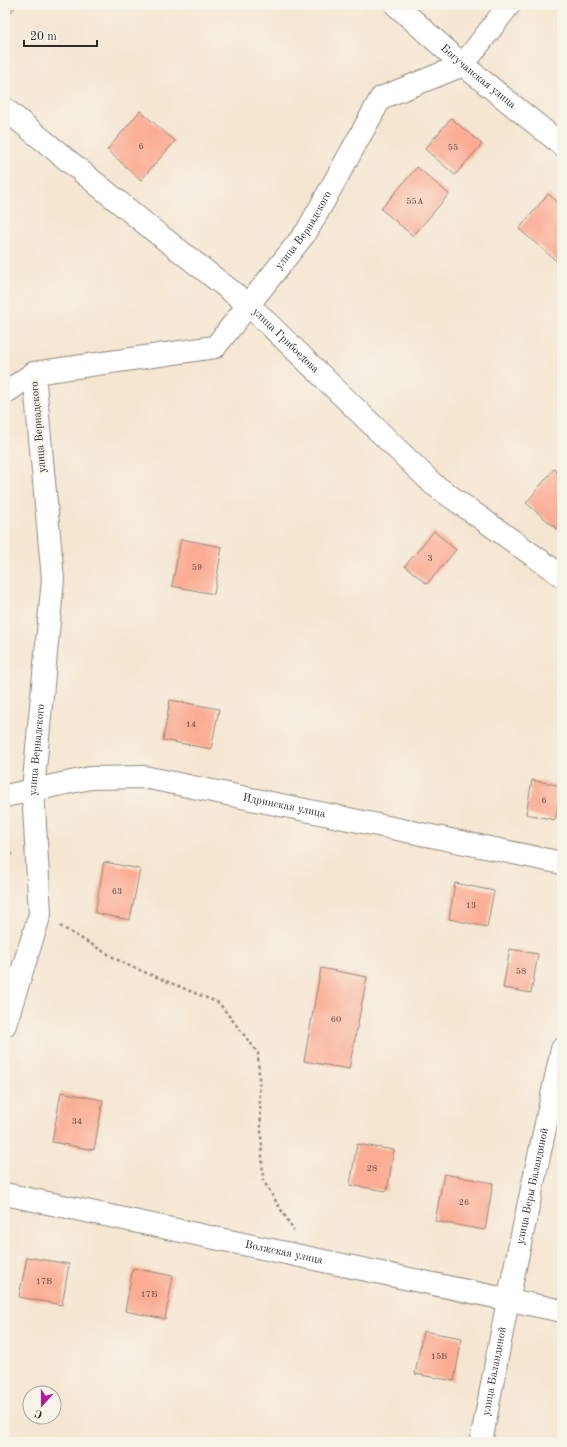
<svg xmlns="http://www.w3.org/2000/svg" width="567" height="1447" font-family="'Old Standard TT',serif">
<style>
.building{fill:#fbac93}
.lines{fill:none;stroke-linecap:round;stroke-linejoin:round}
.street-casing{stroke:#90887e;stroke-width:24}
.path{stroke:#90887e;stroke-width:2.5;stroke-dasharray:3 3;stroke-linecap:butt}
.street{stroke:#fff;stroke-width:22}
.labels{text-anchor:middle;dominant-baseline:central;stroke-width:4;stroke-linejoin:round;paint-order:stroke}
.number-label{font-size:9px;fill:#5f4b45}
.street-label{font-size:11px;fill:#2b2b2b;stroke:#f7f3e8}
</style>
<rect width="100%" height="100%" fill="#f7f3e8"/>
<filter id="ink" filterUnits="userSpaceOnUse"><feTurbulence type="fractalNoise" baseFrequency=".025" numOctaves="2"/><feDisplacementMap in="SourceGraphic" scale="8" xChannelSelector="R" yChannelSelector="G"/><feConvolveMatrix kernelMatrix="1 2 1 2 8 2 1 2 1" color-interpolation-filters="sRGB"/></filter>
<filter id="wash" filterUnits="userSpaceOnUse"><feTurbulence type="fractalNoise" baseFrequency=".012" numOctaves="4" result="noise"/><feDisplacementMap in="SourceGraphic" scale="16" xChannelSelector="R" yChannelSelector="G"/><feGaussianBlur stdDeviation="0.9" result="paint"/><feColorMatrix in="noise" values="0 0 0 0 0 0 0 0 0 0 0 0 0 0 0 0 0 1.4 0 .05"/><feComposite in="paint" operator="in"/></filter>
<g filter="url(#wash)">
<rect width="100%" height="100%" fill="#f5e6d1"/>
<g id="blocks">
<path class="building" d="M5 5H17L5 19Z
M140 111 175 141 141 180 107 150Z
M451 118 482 144 455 175 425 149Z
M417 167 449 194 413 236 381 209Z
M548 194 562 206V261L560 264 519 229Z
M554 469 562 476V533L526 503Z
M434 531 456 550 427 584 405 566Z
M181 539 222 547 214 594 172 586Z
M170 700 219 709 211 749 163 740Z
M532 780 562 786 555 820 526 814Z
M104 862 140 869 130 920 95 913Z
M455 883 494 891 487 927 449 919Z
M510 949 538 954 531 993 503 988Z
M321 968 367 977 349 1069 304 1061Z
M61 1092 103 1100 94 1150 52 1142Z
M357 1144 394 1150 387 1191 350 1185Z
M444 1174 493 1183 485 1230 435 1221Z
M27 1257 69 1264 62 1305 19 1297Z
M133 1268 173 1276 165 1319 125 1311Z
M423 1331 462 1338 454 1381 415 1374Z"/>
</g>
</g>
<g filter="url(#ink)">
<use href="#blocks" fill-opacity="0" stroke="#90887e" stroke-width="1"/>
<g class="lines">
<g class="street-casing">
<g id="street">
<path id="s1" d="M396 5 463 65 562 145"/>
<path id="s2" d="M5 109 153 230 249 305 433 484 562 576"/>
<path d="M5 393 34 373"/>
<path id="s3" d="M5 796 90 778 144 777 562 863"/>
<path id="s4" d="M5 1025 40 914 33 790 53 579 34 373 215 347 307 231 381 98 463 65 509 5"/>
<path id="s5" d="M5 1194 562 1311"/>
<path id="s6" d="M481 1442 508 1300 562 1049"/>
</g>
</g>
<path class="path" d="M5 842 12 855
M60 926 125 964 219 1003 258 1053 263 1180 294 1231"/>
<use href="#street" class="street"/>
</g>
</g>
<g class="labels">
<g class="number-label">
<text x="141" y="146">6</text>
<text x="453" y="147">55</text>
<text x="415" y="201">55А</text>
<text x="430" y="558">3</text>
<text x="197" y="567">59</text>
<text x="191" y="724">14</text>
<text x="544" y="800">6</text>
<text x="117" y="891">63</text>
<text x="471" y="905">13</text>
<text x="521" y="971">58</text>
<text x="336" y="1019">60</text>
<text x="77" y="1121">34</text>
<text x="372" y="1168">28</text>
<text x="464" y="1202">26</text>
<text x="44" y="1281">17В</text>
<text x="149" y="1294">17Б</text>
<text x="439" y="1356">15В</text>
</g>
<g class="street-label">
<text stroke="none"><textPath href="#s1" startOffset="109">Богучанская улица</textPath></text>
<text stroke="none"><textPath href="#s4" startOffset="989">улица Вернадского</textPath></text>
<text stroke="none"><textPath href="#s2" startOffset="364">улица Грибоедова</textPath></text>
<text transform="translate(39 427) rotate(-95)">улица Вернадского</text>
<text stroke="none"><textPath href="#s4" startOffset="281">улица Вернадского</textPath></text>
<text stroke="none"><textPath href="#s3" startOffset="284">Идринская улица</textPath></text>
<text stroke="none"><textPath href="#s6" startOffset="261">улица Веры Баландиной</textPath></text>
<text stroke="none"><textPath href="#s5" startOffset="285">Волжская улица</textPath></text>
<text stroke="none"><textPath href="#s6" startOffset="72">улица Баландиной</textPath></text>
</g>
</g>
<rect width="567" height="1447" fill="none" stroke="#f7f3e8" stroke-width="20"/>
<g transform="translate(42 1405) rotate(201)"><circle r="19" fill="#f7f3e8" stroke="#a5a39c"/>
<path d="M0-3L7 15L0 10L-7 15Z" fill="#b5179e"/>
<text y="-6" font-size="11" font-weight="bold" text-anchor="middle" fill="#2b2b2b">С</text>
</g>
<path d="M24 40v6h73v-6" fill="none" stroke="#2b2b2b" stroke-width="2"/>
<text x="30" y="40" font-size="12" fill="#2b2b2b" stroke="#f7f3e8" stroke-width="3" paint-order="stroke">20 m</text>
</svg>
